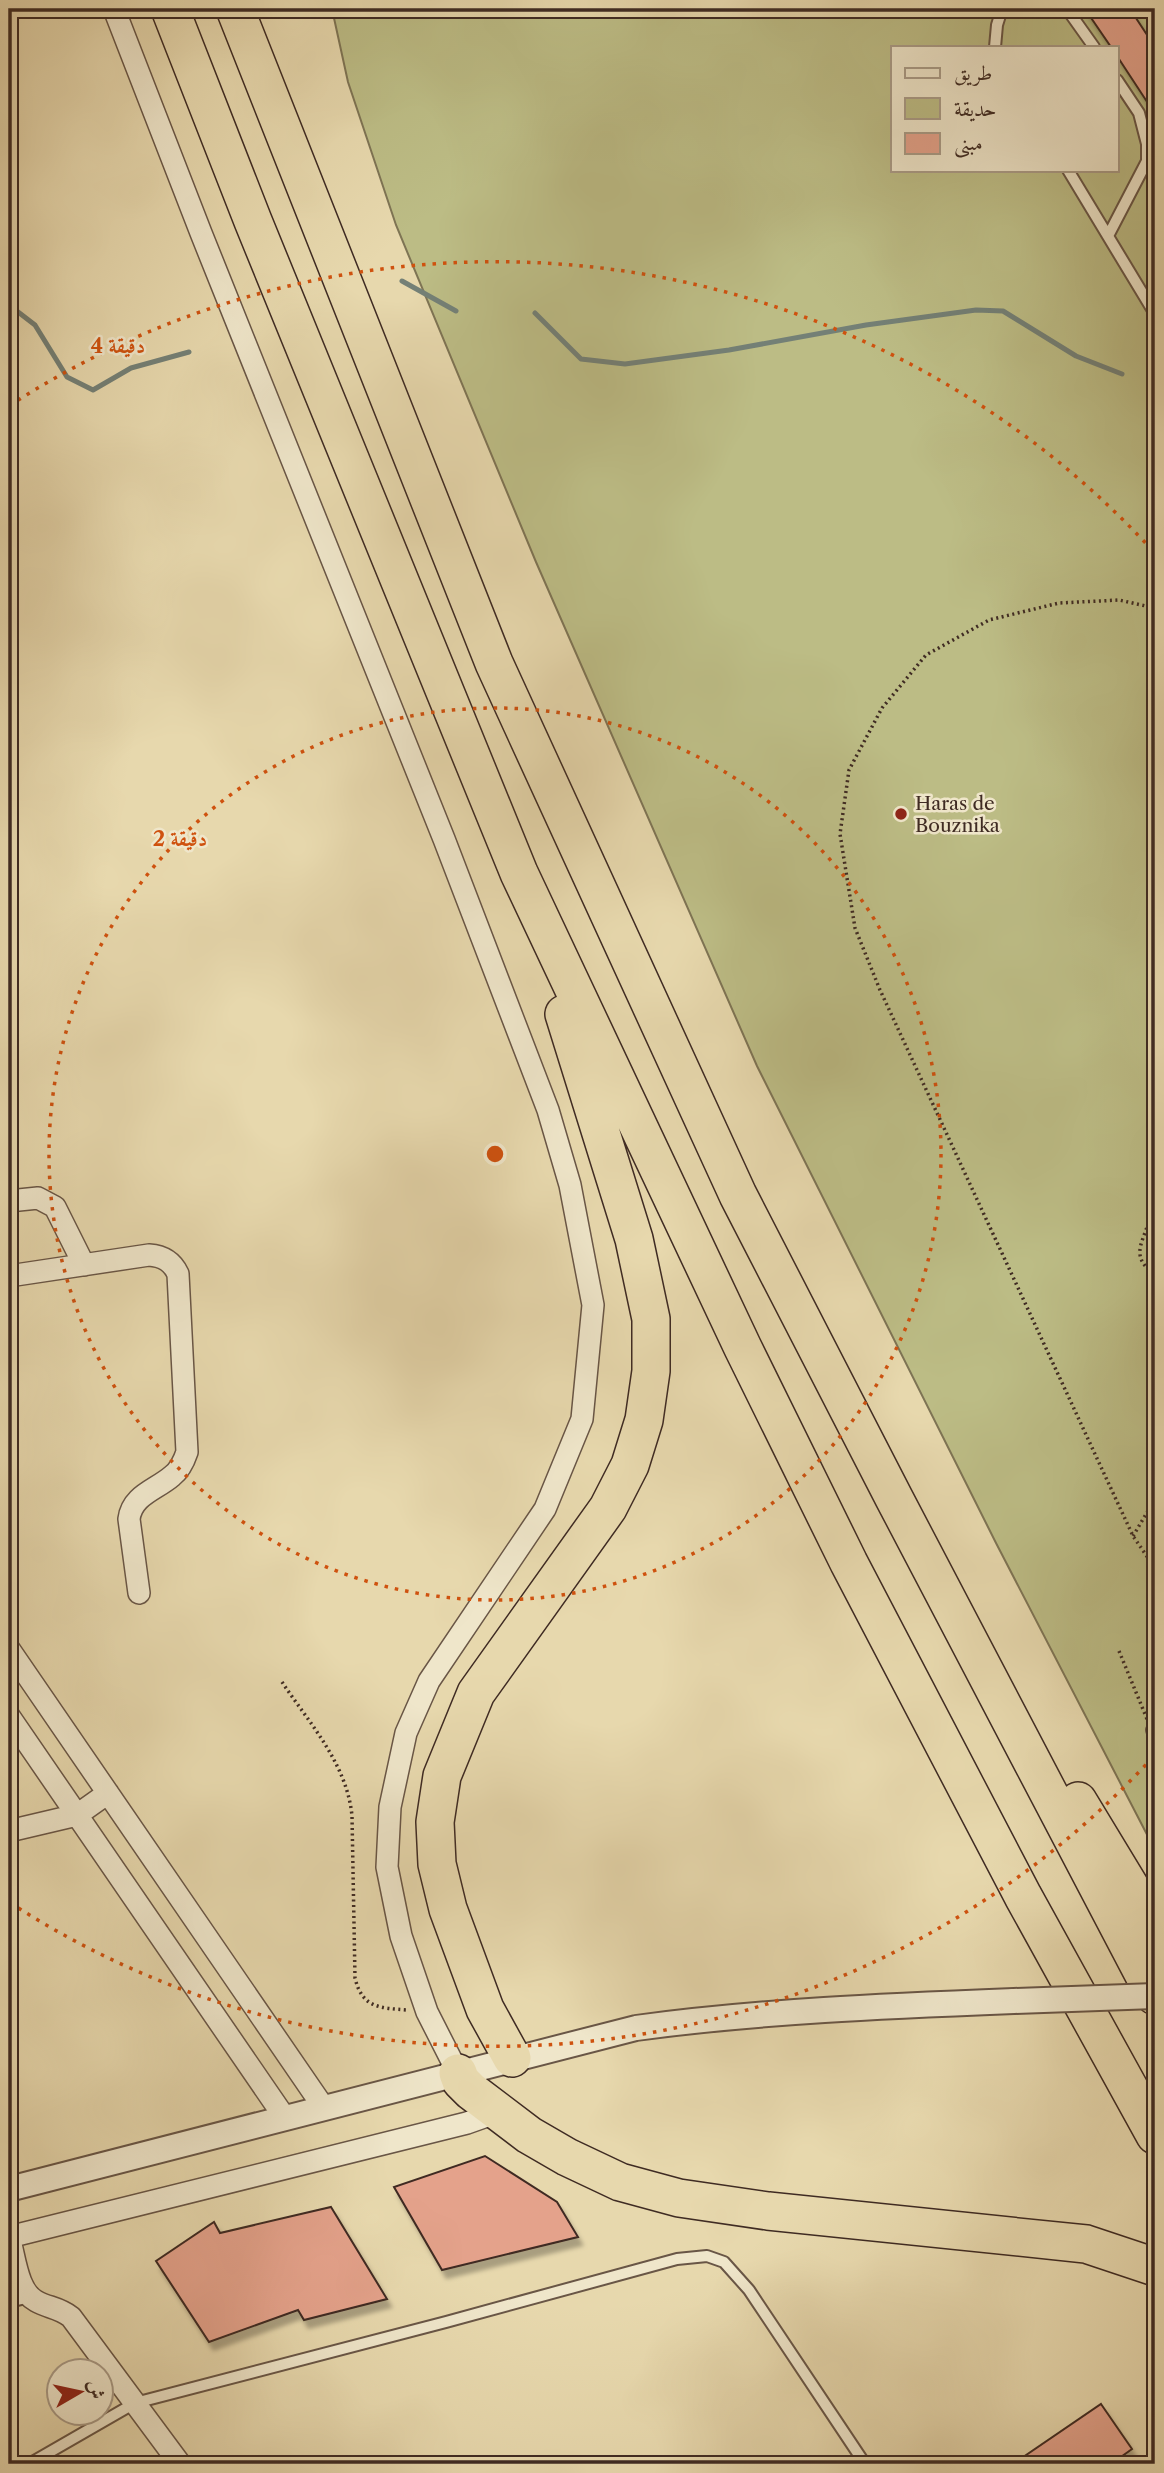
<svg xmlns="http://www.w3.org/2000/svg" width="1164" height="2473" font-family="'Libre Caslon Text',Amiri,serif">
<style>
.green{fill:#bcbc85;stroke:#7e7454;stroke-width:2;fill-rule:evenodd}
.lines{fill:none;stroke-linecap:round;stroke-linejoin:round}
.stream{stroke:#748076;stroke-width:5}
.building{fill:#e4a28b;stroke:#3f2b23;stroke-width:2;filter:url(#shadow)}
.service-casing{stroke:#695646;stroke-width:14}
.minor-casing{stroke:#695646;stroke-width:24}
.tertiary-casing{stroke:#695646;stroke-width:28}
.motorway-casing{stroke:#3f2b23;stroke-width:40}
.path{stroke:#3f2b23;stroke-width:3.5;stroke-dasharray:2 3.5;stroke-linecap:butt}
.service{stroke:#efe6ca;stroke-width:10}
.minor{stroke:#efe6ca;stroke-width:21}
.tertiary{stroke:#efe6ca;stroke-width:24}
.motorway{stroke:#e7d8ad;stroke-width:37}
.tertiary-bridge-casing{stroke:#695646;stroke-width:28;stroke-linecap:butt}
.tertiary-bridge{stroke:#efe6ca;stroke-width:24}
.ring{fill:none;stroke:#cf520f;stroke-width:3.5;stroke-dasharray:3.5 7}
.poi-dot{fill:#8f2418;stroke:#efe6ca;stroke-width:2.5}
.labels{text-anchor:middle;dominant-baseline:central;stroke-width:5;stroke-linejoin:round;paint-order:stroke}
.poi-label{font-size:19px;fill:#3f2b23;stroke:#efe6ca;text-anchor:start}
.centre{fill:#cf520f;stroke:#efe6ca;stroke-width:3.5}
.ring-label{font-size:21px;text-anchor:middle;font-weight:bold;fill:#cf520f;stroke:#efe6ca;stroke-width:5;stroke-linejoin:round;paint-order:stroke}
</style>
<defs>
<filter id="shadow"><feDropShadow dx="4.5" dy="8" stdDeviation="2" flood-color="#0004"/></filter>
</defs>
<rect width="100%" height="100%" fill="#e7d8ad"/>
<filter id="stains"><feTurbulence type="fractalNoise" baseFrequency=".00286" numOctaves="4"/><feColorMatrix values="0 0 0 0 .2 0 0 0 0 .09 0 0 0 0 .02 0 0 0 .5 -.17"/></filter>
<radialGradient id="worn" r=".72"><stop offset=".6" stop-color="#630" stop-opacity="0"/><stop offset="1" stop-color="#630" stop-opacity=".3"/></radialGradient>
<path class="green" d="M332 9H1155V1850L996 1543 757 1066 536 562 396 225 348 82ZM893 47H1117V170H893Z"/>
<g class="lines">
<path class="stream" d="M402 281 456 311
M9 305 35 325 67 377 93 390 131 368 189 352
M535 313 581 359 625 364 729 350 866 325 976 310 1003 311 1076 356 1122 374"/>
</g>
<path class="building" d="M1085 9H1130L1155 47V114L1117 56V47H1111Z
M485 2156 557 2202 578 2237 442 2270 394 2187Z
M331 2207 387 2299 304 2320 298 2310 209 2342 156 2261 214 2222 220 2233Z
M1101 2404 1132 2449 1111 2464H1013Z"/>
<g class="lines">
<g class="service-casing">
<path id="service" d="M1067 9 1094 47
M995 47 997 25 1002 9
M1068 170 1155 314
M1108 236 1147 161V144L1139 113 1117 80
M1152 1730 1155 1739
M9 2302 30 2297
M29 2464 135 2403 446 2322 677 2259 707 2256 724 2262 749 2290 865 2464"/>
</g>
<g class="minor-casing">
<path id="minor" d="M114 9 201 233 444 839 548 1110 570 1185 593 1305 582 1419 545 1509 429 1681 406 1733 390 1807 387 1867 401 1936 427 2012 458 2073
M9 1201 38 1198 55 1207 84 1265
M9 1276 149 1255C163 1256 172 1261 178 1274L187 1452C184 1461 180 1470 172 1476 156 1490 132 1495 129 1519L139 1593
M9 1649 324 2108
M9 1716 285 2118
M9 1831 77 1815 108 1793
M9 2237 467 2123 498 2112
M9 2237C15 2256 17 2291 36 2301 48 2308 58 2307 71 2317L180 2464"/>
</g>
<g class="tertiary-casing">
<path id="tertiary" d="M9 2189 636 2028C761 2011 887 2006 1014 2001"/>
</g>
<g class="motorway-casing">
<path id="motorway" d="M170 9 253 221 519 873 743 1348 849 1563 1023 1896 1155 2135
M235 9 494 663 738 1195 894 1498 1155 1996
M1078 1801 1155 1928
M512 2058 485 2009 448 1909 437 1864 435 1822 442 1776 476 1693 608 1508 630 1465 644 1420 651 1371V1319L634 1239 564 1014
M458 2073 461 2081 471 2091 529 2135 567 2157 620 2182 679 2198 768 2211 1086 2244 1155 2267"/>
</g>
<path class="path" d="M1155 608 1119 600 1059 603 989 620 926 655 882 708 849 770 840 834 855 928 880 990 1133 1536 1155 1568
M1155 1196C1153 1206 1151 1215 1148 1224 1141 1246 1131 1257 1155 1275
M1155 1347 1152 1364 1155 1374
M1133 1536 1155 1499
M1119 1651 1147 1719
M282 1682C310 1724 347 1764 352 1816L355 1978C362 2008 380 2008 407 2010"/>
<use href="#service" class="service"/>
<use href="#minor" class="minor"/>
<use href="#tertiary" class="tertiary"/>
<use href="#motorway" class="motorway"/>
<g class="tertiary-bridge-casing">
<path id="tertiary-bridge" d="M1014 2001 1155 1996"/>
</g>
<use href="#tertiary-bridge" class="tertiary-bridge"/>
</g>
<g class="ring">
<circle cx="495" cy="1154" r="446"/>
<path d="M1153 1757A892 892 0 0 1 9 1902M9 406A892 892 0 0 1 1153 551"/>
</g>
<circle class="poi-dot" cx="901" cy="814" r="7"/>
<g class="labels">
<g class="poi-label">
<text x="915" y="803">Haras de<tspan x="915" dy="22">Bouznika</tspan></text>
</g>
</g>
<circle cx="495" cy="1154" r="10" class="centre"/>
<g class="ring-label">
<text x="118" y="353">4 دقيقة</text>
<text x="180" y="846">2 دقيقة</text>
</g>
<rect width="1164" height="2473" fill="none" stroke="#e7d8ad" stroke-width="35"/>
<rect x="10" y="10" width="1143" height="2452" fill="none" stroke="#3f2b23" stroke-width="3.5"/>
<rect x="18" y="18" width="1129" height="2438" fill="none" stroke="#3f2b23" stroke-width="2"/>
<rect x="891" y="46" width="228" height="126" fill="#efe6ca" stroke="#a99b87" stroke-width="2"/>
<rect x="905" y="68" width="35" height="10" fill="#efe6ca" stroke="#a99b87" stroke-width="2"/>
<text x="954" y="80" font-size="21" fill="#3f2b23">طريق</text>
<rect x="905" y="98" width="35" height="21" fill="#bcbc85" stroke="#a99b87" stroke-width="2"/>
<text x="954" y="116" font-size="21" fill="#3f2b23">حديقة</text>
<rect x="905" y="133" width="35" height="21" fill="#e4a28b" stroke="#a99b87" stroke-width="2"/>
<text x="954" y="150" font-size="21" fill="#3f2b23">مبنى</text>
<g transform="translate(80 2392) rotate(81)"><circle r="33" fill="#efe6ca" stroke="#a99b87" stroke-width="2"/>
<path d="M0-5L12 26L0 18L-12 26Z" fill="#8f2418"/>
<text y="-10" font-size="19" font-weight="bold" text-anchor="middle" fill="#3f2b23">ش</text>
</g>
<rect width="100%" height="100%" filter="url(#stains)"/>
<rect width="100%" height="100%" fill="url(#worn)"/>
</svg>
